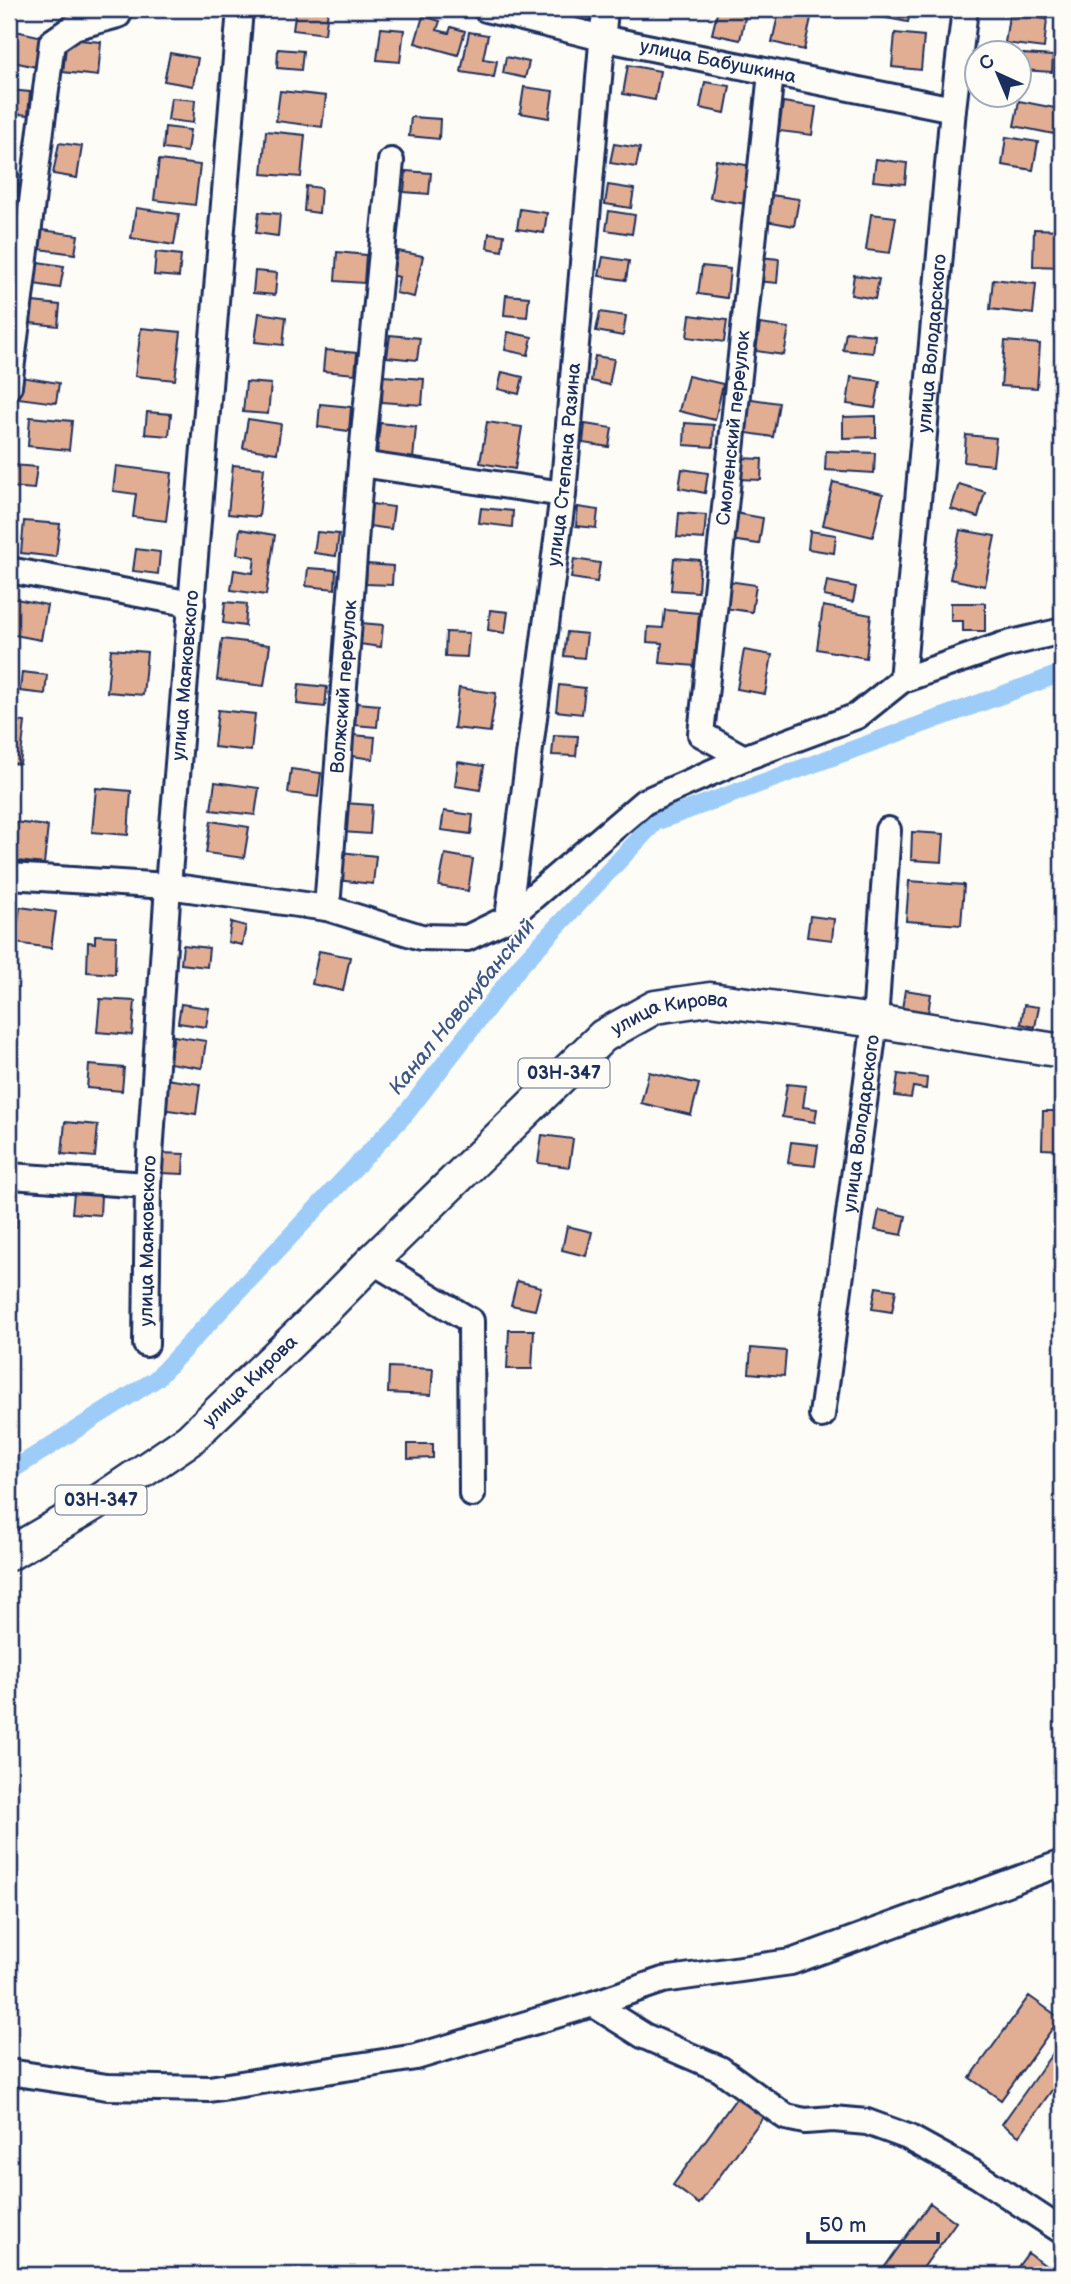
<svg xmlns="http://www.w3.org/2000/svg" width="1071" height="2284" font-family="'Balsamiq Sans',sans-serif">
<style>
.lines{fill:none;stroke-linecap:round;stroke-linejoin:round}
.canal{stroke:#9dccf9;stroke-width:18}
.building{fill:#e1ae93;stroke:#1b2f5e;stroke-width:2}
.minor-casing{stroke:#1b2f5e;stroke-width:30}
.major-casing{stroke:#1b2f5e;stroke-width:37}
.minor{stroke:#fdfcf7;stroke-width:24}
.major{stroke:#fdfcf7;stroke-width:32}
.labels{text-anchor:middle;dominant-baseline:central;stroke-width:5;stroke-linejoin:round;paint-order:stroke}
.shield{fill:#fdfcf7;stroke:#5f6c8c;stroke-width:2}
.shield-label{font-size:18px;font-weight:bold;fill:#1b2f5e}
.street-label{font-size:19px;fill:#1b2f5e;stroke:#fdfcf7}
.water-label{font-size:21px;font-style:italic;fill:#3c5685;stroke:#fdfcf7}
</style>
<rect width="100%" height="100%" fill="#fdfcf7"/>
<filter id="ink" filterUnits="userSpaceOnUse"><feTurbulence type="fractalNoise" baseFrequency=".0143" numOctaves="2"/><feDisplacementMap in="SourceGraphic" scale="14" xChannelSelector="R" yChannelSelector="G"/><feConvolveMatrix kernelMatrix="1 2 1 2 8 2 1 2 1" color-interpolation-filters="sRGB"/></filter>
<g filter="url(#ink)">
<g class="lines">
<path class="canal" d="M9 1472 156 1379 407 1112 520 966 655 822 1062 673"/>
</g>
<path class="building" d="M296 9H328L325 34 293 30Z
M718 9H747L740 40 712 34Z
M867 9H911L908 22 866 14Z
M1022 9H1046L1045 14 1022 11Z
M779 11 811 18 804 50 772 42Z
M1009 15 1047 19 1044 48 1005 43Z
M423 16 440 21 437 30 449 33 451 27 465 31 458 55 415 43Z
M381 28 404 30 400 62 377 60Z
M11 30 43 37 36 67 9 61Z
M469 32 488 35 483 59 497 61 494 77 461 72Z
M895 33 924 36 921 70 892 67Z
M67 39 101 42 98 76 63 72Z
M278 49 303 51 301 70 277 68Z
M170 53 198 58 193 86 164 81Z
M1023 54 1053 56 1052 72 1022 70Z
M506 57 529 62 525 78 503 73Z
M628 65 660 71 655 100 623 94Z
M705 82 730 86 725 113 700 108Z
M524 87 553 91 549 118 520 113Z
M9 90 30 92 28 115 9 113Z
M280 91 326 96 322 127 276 121Z
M171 98 195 100 193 123 168 120Z
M1019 101 1060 109 1054 134 1014 126Z
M783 102 816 107 812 135 779 131Z
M411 117 440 119 439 139 409 136Z
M165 127 190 130 187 152 163 149Z
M266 131 305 135 301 177 262 174Z
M1006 137 1038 142 1033 170 1002 165Z
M59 143 82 146 77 178 53 174Z
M614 144 640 148 636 167 610 163Z
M876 159 907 163 905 184 873 181Z
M159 160 200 165 195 205 154 200Z
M716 160 752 166 746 204 710 198Z
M406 171 431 173 429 194 404 192Z
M9 173 19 174 17 196 9 195Z
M608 185 634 189 631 208 605 204Z
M306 186 321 188 319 213 304 211Z
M771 195 799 199 794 226 766 221Z
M9 207H14L12 229H9Z
M136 208 179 214 174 245 131 238Z
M520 209 547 213 544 233 517 229Z
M609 211 635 215 632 234 606 230Z
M259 212 280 214 278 236 256 233Z
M871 214 896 217 890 253 866 250Z
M1034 229 1062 230V267L1033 266Z
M42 230 78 235 75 254 39 249Z
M489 233 504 235 502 251 487 248Z
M398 251 423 256 414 297 396 293 399 277 392 275Z
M156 252 181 255 179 277 154 275Z
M337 252 366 255 364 283 335 281Z
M603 257 629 261 626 280 599 276Z
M759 257 779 259 777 283 757 281Z
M38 262 64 266 60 288 34 284Z
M702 266 730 269 727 298 698 294Z
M255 271 277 273 275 295 253 293Z
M854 275 879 279 875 299 851 295Z
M993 279 1036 284 1033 314 990 309Z
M506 295 529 297 527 317 504 315Z
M33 302 60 305 58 326 30 323Z
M600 312 626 316 623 336 596 331Z
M259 313 286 317 283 345 255 342Z
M690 315 727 320 724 342 687 337Z
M760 324 789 328 784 355 756 351Z
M141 328 181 332 175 380 135 376Z
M508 332 532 337 528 355 505 350Z
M846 332 875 335 873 353 843 350Z
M390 335 420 338 417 360 387 357Z
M1005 341 1040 344 1037 388 1001 386Z
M325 350 357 353 355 374 323 371Z
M595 356 614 359 609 385 591 381Z
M502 372 523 377 519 394 498 389Z
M383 376 424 379 422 405 382 402Z
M688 376 723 384 715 420 679 411Z
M21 377 59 383 56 403 18 398Z
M851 377 880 381 875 408 847 404Z
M246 382 271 384 268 414 243 412Z
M745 398 779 403 773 437 740 432Z
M320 404 351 407 349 431 318 427Z
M147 412 171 414 169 436 145 434Z
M876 416V437L843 438V417Z
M30 417 72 421 69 450 28 446Z
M248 419 281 424 277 453 243 448Z
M487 422 522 427 515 469 480 463Z
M380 423 416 427 413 459 377 455Z
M685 423 714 425 713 447 684 445Z
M585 424 612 428 609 447 583 443Z
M966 435 996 438 993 465 964 462Z
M826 451 875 453 874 473 825 470Z
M739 458 762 459 761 480 738 479Z
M12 465 37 467 34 489 10 487Z
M233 465 264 468 259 517 228 514Z
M116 466 172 473 166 521 133 517 136 494 113 491Z
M682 469 708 473 705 493 679 488Z
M833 482 883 494 873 537 823 525Z
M959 484 985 492 978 517 951 509Z
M372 504 394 507 391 529 369 526Z
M578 507 598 510 596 528 576 526Z
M481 508 513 511 512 527 479 523Z
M679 513 706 515 704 539 677 537Z
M735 513 763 518 759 544 730 540Z
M24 521 60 524 56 557 21 553Z
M240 529 275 535 266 595 231 590 234 570 253 573 255 557 237 554Z
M960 530 995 536 985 586 950 579Z
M810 531 836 535 834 553 808 549Z
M317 532 339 534 336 556 314 553Z
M136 549 160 552 158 574 133 571Z
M674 558 700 560 698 592 671 590Z
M574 559 600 563 597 582 571 578Z
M367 564 393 566 392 585 366 584Z
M308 568 336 570 335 589 306 586Z
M728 581 756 585 752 612 724 608Z
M827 581 856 587 853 602 824 596Z
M11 598 47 605 41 640 9 634Z
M225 602 247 604 245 626 223 623Z
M951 603H985V631H963V621H951Z
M823 606 871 615 866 658 817 649Z
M490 610 508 612 505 633 488 630Z
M665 610 699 613 695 666 660 663 662 643 647 642 648 627 663 628Z
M361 623 383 625 381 647 359 644Z
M446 632 469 633 467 657 445 656Z
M567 632 587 634 584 658 564 656Z
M222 639 270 645 264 686 217 680Z
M111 649 147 652 143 695 107 692Z
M744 650 772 655 765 694 737 689Z
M22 672 47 675 45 694 20 691Z
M299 684 327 687 325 707 297 704Z
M559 685 585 688 582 714 556 711Z
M459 688 496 693 490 732 454 728Z
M357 703 379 705 377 727 355 725Z
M218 710 255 714 251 751 214 747Z
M9 720 25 722 20 764 9 763Z
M353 735 375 737 373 759 351 756Z
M554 735 578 736 576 756 552 755Z
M458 762 484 766 480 790 455 786Z
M291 769 321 773 318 797 288 793Z
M215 782 259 788 255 815 211 810Z
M96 788 131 791 128 835 92 832Z
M344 803 372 805 370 834 342 832Z
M444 811 473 815 471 834 441 830Z
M211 821 249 827 244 858 206 853Z
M14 822 48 826 44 864 9 860Z
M912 832 944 834 942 862 911 860Z
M340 852 376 856 373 884 336 880Z
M445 854 473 859 468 891 439 886Z
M909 881 964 885 961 925 906 921Z
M20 907 56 912 51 948 15 943Z
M810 916 834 919 832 940 807 937Z
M231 922 246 926 242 945 228 942Z
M95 935 116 936 115 974 87 972 88 942 95 943Z
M183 945 209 948 207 967 181 964Z
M319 951 350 957 343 991 312 984Z
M905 990 931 994 928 1013 902 1009Z
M100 999 135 1001 132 1035 97 1032Z
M181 1004 209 1008 206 1027 178 1023Z
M1024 1005 1039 1007 1035 1027 1021 1024Z
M174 1036 206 1041 202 1068 169 1063Z
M89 1065 124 1068 122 1091 87 1088Z
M649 1072 699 1084 691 1115 641 1103Z
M898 1074 927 1078 926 1089 913 1087 911 1098 895 1096Z
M166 1079 200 1084 196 1114 161 1109Z
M787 1084 806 1086 803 1107 817 1109 815 1122 782 1117Z
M1043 1111H1062V1150L1042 1149Z
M65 1122 98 1125 95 1157 62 1154Z
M542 1135 573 1139 569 1167 538 1163Z
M791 1142 818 1145 815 1166 788 1163Z
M161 1153 184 1154 183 1174 160 1173Z
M74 1193 101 1195 100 1215 72 1213Z
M17 1208V1227H9V1209Z
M879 1210 906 1216 902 1235 875 1230Z
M567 1226 592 1232 586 1256 562 1250Z
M517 1281 541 1287 535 1310 511 1305Z
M876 1287 896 1290 892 1312 872 1309Z
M509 1330H534L532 1369H507Z
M751 1348 786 1351 784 1376 749 1373Z
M389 1367 433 1369 431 1395 388 1393Z
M408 1444H433V1458L408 1459Z
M1029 1996 1060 2018 1001 2100 970 2078Z
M1062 2040V2076L1019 2136 1002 2124Z
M740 2093 767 2112 699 2204 673 2185Z
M930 2203 956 2222 918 2275H879Z
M1028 2253 1053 2271 1050 2275H1012Z"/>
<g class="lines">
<g class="minor-casing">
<g id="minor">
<path id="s1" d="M486 9 602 38 953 109"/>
<path d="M9 386 52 42 74 27 118 15 119 9"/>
<path d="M361 464 563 494"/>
<path d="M9 570 192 604"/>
<path id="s2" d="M902 680 953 109 965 9"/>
<path id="s3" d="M744 758 701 734 771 73"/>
<path d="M9 876 168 886 327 908 421 937 467 938 508 918 644 802 744 758 857 716 902 680 1003 645 1062 631"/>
<path id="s4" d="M327 908 361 464 391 161"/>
<path id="s5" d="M508 918 563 494 605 9"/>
<path d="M9 1176 148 1185"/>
<path d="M372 1261 471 1321 472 1494"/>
<path id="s6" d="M146 1344 148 1185 168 886 240 9"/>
<path id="s7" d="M822 1415 875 1021 888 830"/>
<path d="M593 2004 644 2036 720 2069 786 2117 805 2121 833 2119 867 2122 908 2137 977 2175 1062 2231"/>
<path d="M9 2072 107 2087 209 2089 416 2057 593 2004 663 1980 791 1962 1062 1863"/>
</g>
</g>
<g class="major-casing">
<g id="major">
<path id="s8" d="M9 1554 96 1503 189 1440 322 1312 372 1261 603 1036 655 1007 710 999 875 1021 1062 1051"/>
</g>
</g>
<use href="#minor" class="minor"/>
<use href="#major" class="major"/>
</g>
</g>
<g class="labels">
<g class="shield">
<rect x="518.5" y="1058.5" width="91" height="29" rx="5"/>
<rect x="55.5" y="1485.5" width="91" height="29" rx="5"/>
</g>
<g class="shield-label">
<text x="564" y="1073">03Н-347</text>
<text x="101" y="1500">03Н-347</text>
</g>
<g class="street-label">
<text stroke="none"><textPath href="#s1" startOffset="238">улица Бабушкина</textPath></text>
<text stroke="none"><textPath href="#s2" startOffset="338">улица Володарского</textPath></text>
<text stroke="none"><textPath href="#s3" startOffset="357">Смоленский переулок</textPath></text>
<text stroke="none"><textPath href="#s5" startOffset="457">улица Степана Разина</textPath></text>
<text stroke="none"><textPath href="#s6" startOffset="670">улица Маяковского</textPath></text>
<text stroke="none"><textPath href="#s4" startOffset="222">Волжский переулок</textPath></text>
<text stroke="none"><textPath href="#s8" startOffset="864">улица Кирова</textPath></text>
<text stroke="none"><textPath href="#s7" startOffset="294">улица Володарского</textPath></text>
<text stroke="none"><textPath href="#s6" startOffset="103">улица Маяковского</textPath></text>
<text stroke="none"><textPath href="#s8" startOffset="298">улица Кирова</textPath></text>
</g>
<g class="water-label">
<text transform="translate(462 1007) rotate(-51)">Канал Новокубанский</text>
</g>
</g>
<rect width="1071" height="2284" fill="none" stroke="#fdfcf7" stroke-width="35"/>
<rect x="18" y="18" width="1036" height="2249" fill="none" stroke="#1b2f5e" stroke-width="2.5" filter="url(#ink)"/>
<g transform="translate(998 74) rotate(316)"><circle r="33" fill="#fdfcf7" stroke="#a3aaba" stroke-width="2"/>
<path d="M0-5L12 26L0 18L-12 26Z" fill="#1b2f5e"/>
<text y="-10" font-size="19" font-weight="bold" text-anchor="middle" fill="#1b2f5e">С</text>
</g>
<path d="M808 2232v10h130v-10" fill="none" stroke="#1b2f5e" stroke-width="3.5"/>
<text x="819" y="2232" font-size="21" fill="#1b2f5e" stroke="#fdfcf7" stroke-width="5" paint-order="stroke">50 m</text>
</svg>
